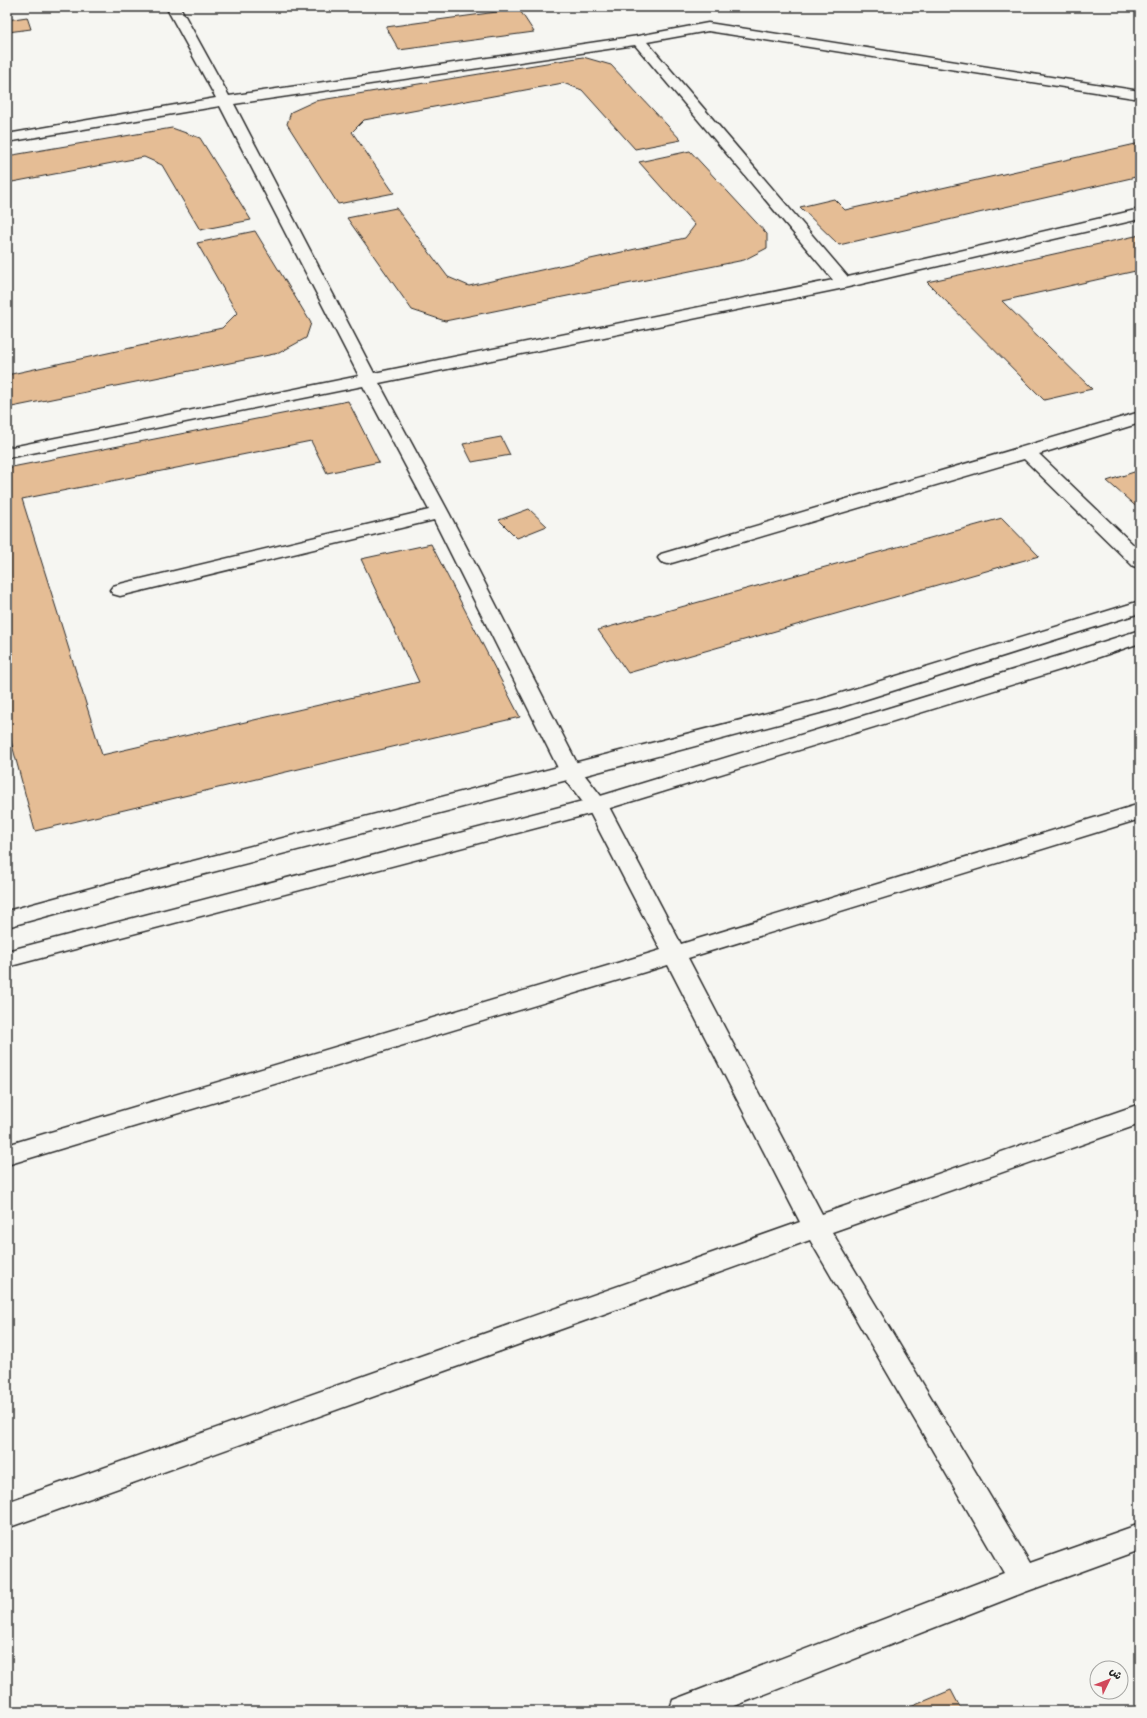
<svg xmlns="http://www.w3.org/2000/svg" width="1147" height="1718" font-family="Pangolin,'Playpen Sans Arabic',sans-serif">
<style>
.building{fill:#e5bd95;stroke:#2b2b2b}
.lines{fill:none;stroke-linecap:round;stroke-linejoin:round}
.street-casing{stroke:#2b2b2b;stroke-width:3}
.primary-casing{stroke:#2b2b2b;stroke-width:3}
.street{fill:#f6f6f2;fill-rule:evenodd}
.primary{fill:#f6f6f2;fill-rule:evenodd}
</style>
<rect width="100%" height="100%" fill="#f6f6f2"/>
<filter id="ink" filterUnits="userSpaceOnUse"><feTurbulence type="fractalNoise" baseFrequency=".025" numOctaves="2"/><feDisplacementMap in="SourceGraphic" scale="8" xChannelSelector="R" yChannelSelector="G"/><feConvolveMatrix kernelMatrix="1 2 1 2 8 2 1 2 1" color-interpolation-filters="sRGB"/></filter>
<g filter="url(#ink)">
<path class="building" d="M519 9 534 32 399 50 386 27Z
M27 17 31 29 8 32 7 20Z
M583 57 611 65 681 140 635 149 582 90 563 83 364 120 352 132 394 193 338 204 287 124 291 112 315 101Z
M172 128 200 138 251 220 200 230 162 165 144 157 7 183V156Z
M1140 143V176L839 245 800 207 834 199 845 210Z
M690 151 767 234V248L744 260 445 321 412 310 347 218 396 208 448 277 469 286 685 238 695 225 639 162Z
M255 231 311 323 306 338 279 353 7 408V375L222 328 237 313 197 243Z
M1140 235V270L1002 301 1092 389 1044 400 927 282Z
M348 401 379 462 327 473 311 441 22 499 102 755 419 682 361 559 431 544 520 717 35 831 7 726V468Z
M501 437 510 455 472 462 463 444Z
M1140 470V510L1107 481Z
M529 509 547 526 517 538 499 520Z
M1002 518 1039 556 628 673 598 630Z
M951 1690 962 1711H901Z"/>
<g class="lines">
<g class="street-casing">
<path id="street" d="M166 7H180L229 96 638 36 708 23 1140 91V99L708 31 647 42 848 277 1140 209V219L844 288 379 383 449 513 580 769 608 805 681 944 1140 804V819L688 958 822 1214 1140 1104V1124L832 1232 1030 1563 1140 1524V1550L1025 1592 722 1711H669L673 1700 1004 1573 810 1240 7 1528V1502L800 1222 668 965 7 1165V1145L661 950 588 809 560 772 434 520 120 596 113 594 110 590 113 586 120 584 429 510 363 386 7 458V448L359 376 220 106 7 142V134L216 98ZM635 45 833 280 374 373 234 104Z
M1140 412V423L1039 454 1140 551V568L1133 566 1024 459 675 562 668 564 661 562 658 558 661 554Z"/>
</g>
<g class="primary-casing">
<path id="primary" d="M1140 601V613L835 709 571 779 143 890 7 927V911L143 874 822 699Z
M1140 630V643L1076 665 597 812 7 967V951L594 798 1062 655Z"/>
</g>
<use href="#street" class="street"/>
<use href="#primary" class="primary"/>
</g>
</g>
<rect width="1147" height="1718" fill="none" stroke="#f6f6f2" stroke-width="24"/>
<rect x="12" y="12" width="1123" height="1694" fill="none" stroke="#2b2b2b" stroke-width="1.5" filter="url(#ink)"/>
<g transform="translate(1109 1680) rotate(47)"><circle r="19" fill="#f6f6f2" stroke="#a5a5a2"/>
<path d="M0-3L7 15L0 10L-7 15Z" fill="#d1495b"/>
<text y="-6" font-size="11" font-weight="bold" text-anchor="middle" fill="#2b2b2b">ش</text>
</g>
</svg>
